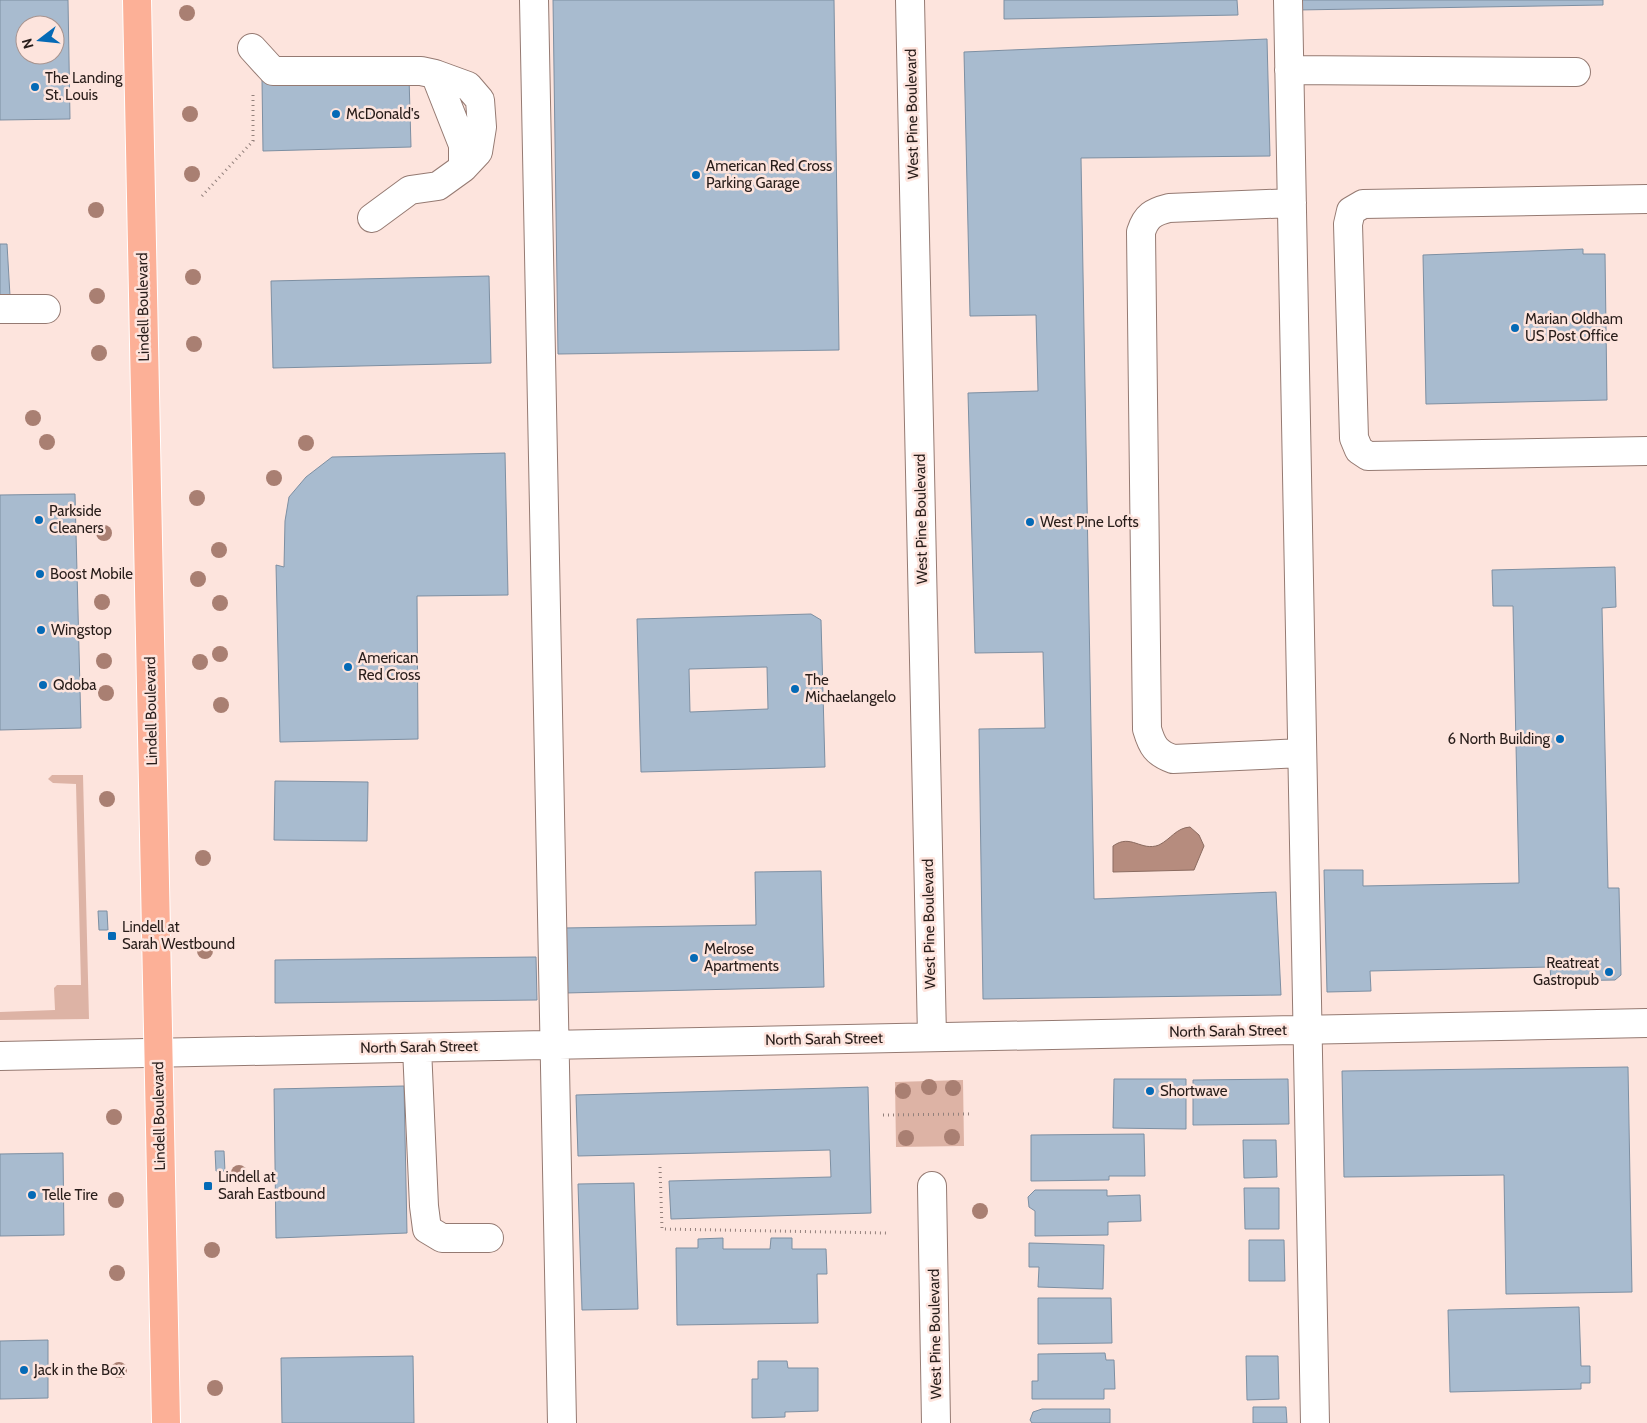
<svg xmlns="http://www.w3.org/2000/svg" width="1647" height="1423" font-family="Cabin,sans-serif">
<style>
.green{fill:#ddb3a5}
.water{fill:#b68c7e;stroke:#8b6b60}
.building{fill:#a8bbcf;stroke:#7d8fa2;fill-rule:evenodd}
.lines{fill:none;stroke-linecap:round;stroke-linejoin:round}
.minor-casing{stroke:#957a72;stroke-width:30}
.major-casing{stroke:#fff;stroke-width:30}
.path{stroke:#93817c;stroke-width:3;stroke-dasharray:1 4;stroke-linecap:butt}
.minor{stroke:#fff;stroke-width:28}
.major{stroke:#fcb097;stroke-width:28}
.tree{fill:#a97f72}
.poi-dot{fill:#056ab6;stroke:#fde4dd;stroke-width:2}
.labels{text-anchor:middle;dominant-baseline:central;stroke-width:5;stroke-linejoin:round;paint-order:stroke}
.poi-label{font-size:15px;fill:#281d1a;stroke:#fde4dd;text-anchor:start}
.street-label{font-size:15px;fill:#281d1a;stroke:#fde4dd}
</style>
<rect width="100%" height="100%" fill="#fde4dd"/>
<path class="green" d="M52 775H83L89 1019 0 1020V1012L55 1010 54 988 57 985H81L76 784 53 783 48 779Z
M963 1080 964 1146 896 1147 895 1082Z"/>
<path class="water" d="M1190 827 1199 835 1204 846 1194 870 1113 872V846C1131 833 1141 852 1159 845 1171 839 1176 828 1190 827Z"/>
<path class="building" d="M0 0H68L70 119 0 120ZM25 25H55V55H25Z
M553 0H834L839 350 558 354Z
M1004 0H1237L1238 15 1004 19Z
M1297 0H1603V5L1297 10Z
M1267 39 1270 156 1081 158 1094 899 1276 892 1281 995 983 999 979 729 1045 728 1043 652 975 653 968 393 1038 391 1036 315 970 316 964 52Z
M409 77 411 147 263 151 262 80Z
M0 244H7L10 296H0Z
M1583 249V254H1605L1607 400 1426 404 1423 255Z
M489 276 491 363 273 368 271 281Z
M505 453 508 595 417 596 418 739 280 742 276 565 284 567 285 521 289 497 306 477 332 457Z
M75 494 81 728 0 730V495Z
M1615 567 1616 607 1602 608 1608 888H1619L1621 975 1615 980 1551 981 1550 967 1370 971 1371 991 1327 992 1324 870H1363V886L1519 883 1513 606H1493L1492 570Z
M811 614 821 620 825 767 641 772 637 619ZM767 667 768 709 690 712 689 669Z
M275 781 368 782 367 841 274 840Z
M821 871 824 987 565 993 563 928 756 925 755 872Z
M98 911H107L108 930H99Z
M536 957 537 1000 275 1003V960Z
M1628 1067 1632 1292 1506 1294 1504 1175 1344 1177 1342 1071Z
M1114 1079H1186V1129L1113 1128Z
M1288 1079 1289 1124 1193 1125V1080Z
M404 1086 407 1233 276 1238 274 1089Z
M868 1087 871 1213 671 1219 669 1181 831 1177 830 1150 578 1156 576 1095Z
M1144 1134 1145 1176H1109V1180L1031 1181V1135Z
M1243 1140H1276L1277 1177 1244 1178Z
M215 1151H224L225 1171H216Z
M63 1153 64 1235 0 1236V1154Z
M634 1183 638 1309 582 1310 578 1184Z
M1244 1188H1279V1229H1245Z
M1035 1190H1107V1196L1140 1195 1141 1221 1108 1222V1235L1035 1236V1211L1029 1207 1028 1197Z
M723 1238V1249H770L771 1238H792V1249H826L827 1274H817L818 1323 677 1325 676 1248H698V1239Z
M1249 1240H1284L1285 1281H1249Z
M1029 1243 1104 1245 1103 1289 1038 1287 1039 1267H1029Z
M1038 1298H1111L1112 1343 1038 1344Z
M1579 1307 1581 1366H1590V1383H1581V1389L1450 1392 1448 1310Z
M48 1340V1398L0 1399V1341Z
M1105 1353 1106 1360H1114L1115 1389H1104V1399H1032V1381H1038V1354Z
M413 1356 414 1423H282L281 1358Z
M1246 1356H1278L1279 1399 1247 1400Z
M758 1361H787L788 1368H818V1411L785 1412V1417L752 1418V1379H758Z
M1253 1407H1286L1287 1423H1253Z
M1042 1409H1110V1423H1032L1030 1420 1033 1412Z"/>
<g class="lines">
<g class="minor-casing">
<path id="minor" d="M534 0 562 1423
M910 0 932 1037
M1288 0 1315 1423
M252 48 273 71H421L435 74 463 145V168L438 186 410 190 372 218
M1289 70 1576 72
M435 74 468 86 480 100 482 127 478 152 463 168
M1647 199 1363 204 1351 211 1348 224 1354 438 1359 450 1368 456 1647 451
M1292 203 1169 208C1153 212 1146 216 1141 232L1147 729C1152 746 1156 753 1173 759L1302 753
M0 309H46
M417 1048 424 1206 427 1229 442 1238H489
M0 1056 1647 1023
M932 1186 936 1423"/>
</g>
<g class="major-casing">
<path id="major" d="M137 0 166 1423"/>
</g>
<path class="path" d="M202 196 253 141V92
M883 1115 971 1114
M660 1167 662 1229 886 1233"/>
<use href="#minor" class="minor"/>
<use href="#major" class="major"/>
</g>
<g class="tree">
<circle cx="187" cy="13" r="8"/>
<circle cx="190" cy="114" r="8"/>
<circle cx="192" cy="174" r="8"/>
<circle cx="96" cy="210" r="8"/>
<circle cx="193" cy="277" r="8"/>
<circle cx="97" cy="296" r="8"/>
<circle cx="194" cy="344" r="8"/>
<circle cx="99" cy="353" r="8"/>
<circle cx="33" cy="418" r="8"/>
<circle cx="47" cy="442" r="8"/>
<circle cx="306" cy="443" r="8"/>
<circle cx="274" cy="478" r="8"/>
<circle cx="197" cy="498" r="8"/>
<circle cx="104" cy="533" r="8"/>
<circle cx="219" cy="550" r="8"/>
<circle cx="198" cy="579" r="8"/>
<circle cx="102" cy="602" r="8"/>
<circle cx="220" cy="603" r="8"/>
<circle cx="220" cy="654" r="8"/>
<circle cx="104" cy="661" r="8"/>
<circle cx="200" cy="662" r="8"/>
<circle cx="106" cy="693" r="8"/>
<circle cx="221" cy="705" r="8"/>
<circle cx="107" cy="799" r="8"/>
<circle cx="203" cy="858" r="8"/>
<circle cx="205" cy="951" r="8"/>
<circle cx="929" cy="1087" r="8"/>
<circle cx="953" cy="1088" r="8"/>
<circle cx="903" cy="1091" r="8"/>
<circle cx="114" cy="1117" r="8"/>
<circle cx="952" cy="1137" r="8"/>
<circle cx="906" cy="1138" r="8"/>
<circle cx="239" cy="1173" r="8"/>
<circle cx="116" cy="1200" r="8"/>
<circle cx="980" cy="1211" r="8"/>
<circle cx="212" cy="1250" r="8"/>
<circle cx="117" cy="1273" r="8"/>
<circle cx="119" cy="1370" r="8"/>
<circle cx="215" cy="1388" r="8"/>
</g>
<g class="poi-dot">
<circle cx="35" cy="87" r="5"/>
<circle cx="336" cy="114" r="5"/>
<circle cx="696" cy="175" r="5"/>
<circle cx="1515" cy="328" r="5"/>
<circle cx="39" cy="520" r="5"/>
<circle cx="1030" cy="522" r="5"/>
<circle cx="40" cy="574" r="5"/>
<circle cx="41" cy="630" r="5"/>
<circle cx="348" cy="667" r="5"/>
<circle cx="43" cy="685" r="5"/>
<circle cx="795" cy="689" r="5"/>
<circle cx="1560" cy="739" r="5"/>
<rect x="107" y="931" width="10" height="10" rx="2.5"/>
<circle cx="694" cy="958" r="5"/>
<circle cx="1609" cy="972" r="5"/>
<circle cx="1150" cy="1091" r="5"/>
<rect x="203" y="1181" width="10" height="10" rx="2.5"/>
<circle cx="32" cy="1195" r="5"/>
<circle cx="24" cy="1370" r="5"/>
</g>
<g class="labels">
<g class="poi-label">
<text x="45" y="78">The Landing<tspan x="45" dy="17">St. Louis</tspan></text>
<text x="346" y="114">McDonald's</text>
<text x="706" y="166">American Red Cross<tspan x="706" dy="17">Parking Garage</tspan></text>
<text x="1525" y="319">Marian Oldham<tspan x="1525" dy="17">US Post Office</tspan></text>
<text x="49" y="511">Parkside<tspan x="49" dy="17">Cleaners</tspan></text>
<text x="1040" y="522">West Pine Lofts</text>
<text x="50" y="574">Boost Mobile</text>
<text x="51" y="630">Wingstop</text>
<text x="358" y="658">American<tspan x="358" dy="17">Red Cross</tspan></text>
<text x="805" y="680">The<tspan x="805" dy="17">Michaelangelo</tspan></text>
<text x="53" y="685">Qdoba</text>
<text x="1550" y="739" text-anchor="end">6 North Building</text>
<text x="122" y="927">Lindell at<tspan x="122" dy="17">Sarah Westbound</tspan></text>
<text x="704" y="949">Melrose<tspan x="704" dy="17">Apartments</tspan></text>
<text x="1599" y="963" text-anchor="end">Reatreat<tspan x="1599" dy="17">Gastropub</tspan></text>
<text x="1160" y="1091">Shortwave</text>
<text x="218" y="1177">Lindell at<tspan x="218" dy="17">Sarah Eastbound</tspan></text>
<text x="42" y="1195">Telle Tire</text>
<text x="34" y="1370">Jack in the Box</text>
</g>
<g class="street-label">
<text transform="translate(912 114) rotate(-91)">West Pine Boulevard</text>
<text transform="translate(143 307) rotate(-91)">Lindell Boulevard</text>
<text transform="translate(921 519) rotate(-91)">West Pine Boulevard</text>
<text transform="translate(151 711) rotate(-91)">Lindell Boulevard</text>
<text transform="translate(929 924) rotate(-91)">West Pine Boulevard</text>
<text transform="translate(1228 1031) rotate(-1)">North Sarah Street</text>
<text transform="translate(824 1039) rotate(-1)">North Sarah Street</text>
<text transform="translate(419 1047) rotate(-1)">North Sarah Street</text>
<text transform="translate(159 1116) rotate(-91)">Lindell Boulevard</text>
<text transform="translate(935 1334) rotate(-91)">West Pine Boulevard</text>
</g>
</g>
<g transform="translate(40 40) rotate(254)"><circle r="24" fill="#fde4dd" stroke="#a8948f"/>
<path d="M0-4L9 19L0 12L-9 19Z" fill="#056ab6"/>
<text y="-8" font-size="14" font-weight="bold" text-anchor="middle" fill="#281d1a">N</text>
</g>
</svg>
